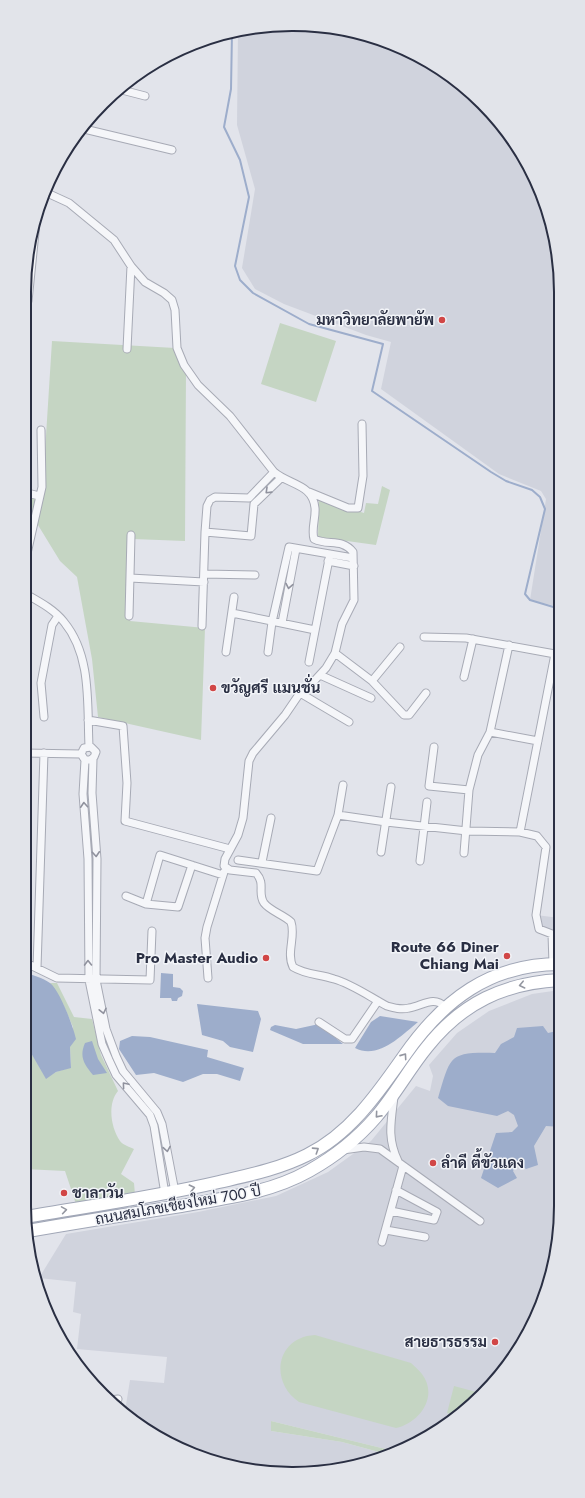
<svg xmlns="http://www.w3.org/2000/svg" width="585" height="1498" font-family="Jost,Sarabun,sans-serif">
<style>
.built{fill:#d0d3dd}
.green{fill:#c5d5c3}
.water{fill:#9dadcb}
.lines{fill:none;stroke-linecap:round;stroke-linejoin:round}
.stream{stroke:#9dadcb;stroke-width:2}
.minor-casing{stroke:#a7aab5;stroke-width:9}
.primary-casing{stroke:#a1a7b7;stroke-width:14}
.minor{stroke:#f5f6f9;stroke-width:7}
.primary{stroke:#fff;stroke-width:12}
.oneway{stroke:#90929e}
.oneway2{stroke:#9497a1}
.poi-dot{fill:#d14646;stroke:#f2f4f8;stroke-width:1.5}
.labels{text-anchor:middle;dominant-baseline:central;stroke-width:3;stroke-linejoin:round;paint-order:stroke}
.poi-label{font-size:15px;font-weight:bold;fill:#2a2f43;stroke:#f2f4f8;text-anchor:end}
.street-label{font-size:15px;fill:#2a2f43;stroke:#f2f4f8}
.rim{fill:none;stroke:#2a2f43;stroke-width:2}
</style>
<rect width="100%" height="100%" fill="#e2e4eb"/>
<path class="built" d="M310 25 362 33 441 69 494 115 533 174 559 257 560 607 530 600 546 499 541 491 499 474 381 389 391 342 366 335 284 304 255 289 242 268 255 189 237 125 238 31 258 26Z
M536 915 560 918V963L553 964 552 935 539 929Z
M560 990 561 1205 552 1275 533 1324 506 1369 441 1429 398 1452 271 1421V1431L342 1442 390 1455 345 1469 257 1472 206 1460 194 1454V1450L183 1449 158 1438 125 1411 130 1380 164 1383 167 1357 77 1349 81 1314 73 1312 76 1282 39 1278 66 1234 198 1212 276 1196 328 1172 371 1141 416 1086 430 1091 433 1076 429 1065 457 1033 489 1011 532 994Z"/>
<path class="green" d="M280 323 336 341 316 402 261 384Z
M52 341 175 348 186 372 185 541 133 539 130 621 205 628 201 740 98 717 92 659 77 577 60 561 30 512 24 511V496L42 499Z
M382 486 390 490 376 545 318 537 319 499 364 513 366 503 378 504Z
M50 983H57L74 1017 92 1019 101 1055 118 1091C107 1104 111 1128 120 1141 123 1145 130 1147 134 1149L121 1174 134 1183 135 1195 76 1204 65 1171 24 1169V1041L46 1078 56 1072 71 1067 70 1047 73 1027 63 1004Z
M315 1335 411 1363C415 1367 419 1370 422 1374 439 1397 419 1423 396 1428L299 1402C269 1382 276 1337 315 1335Z
M454 1386 480 1393 455 1416 447 1413Z
M271 1421 398 1452 390 1455 342 1442 271 1431Z"/>
<path class="water" d="M24 972C32 975 43 978 50 983 60 991 73 1026 76 1039L70 1047 71 1068 56 1072 46 1079 24 1041Z
M161 973 173 974V987L180 988 183 991 182 996 178 998 177 1001H172L171 998H160Z
M197 1004 258 1011 261 1019 253 1052 230 1047 223 1041 202 1035Z
M380 1016 418 1022C401 1036 378 1060 355 1048L371 1022Z
M319 1024 343 1044H303L270 1030 271 1027 275 1025 296 1029Z
M543 1026 548 1033 561 1030V1127L546 1126 534 1146 538 1165 526 1169 518 1163 513 1171 517 1178 498 1188 481 1178 496 1133 512 1132 518 1126 514 1115 508 1111 497 1116 448 1106 438 1098C451 1056 448 1052 495 1053L501 1044 514 1037 517 1028Z
M132 1036 150 1037 208 1050 207 1057 244 1068 240 1081 217 1074H203L183 1082 154 1073 136 1075 119 1049 120 1041Z
M92 1041 98 1059 107 1073 93 1075C84 1064 79 1057 85 1043Z"/>
<g class="lines">
<path class="stream" d="M232 32 231 89 224 127 240 160 249 197 235 266 240 280 253 293 309 324 383 344 372 391 491 472 506 481 532 490 540 497 545 509 525 594 530 600 560 609"/>
<g class="minor-casing">
<path id="minor" d="M118 89 145 96
M80 128 172 150
M45 192 69 203 114 240 131 266 145 282 164 293 172 300 175 310 177 348 184 365 198 385 230 416 274 472C289 485 313 484 315 508 316 518 311 529 314 539 328 546 342 538 353 552L354 600 342 624 335 653 326 668 315 680 300 693 285 715 253 753 249 761 243 818 238 835 225 859 224 866 230 870 256 873C266 884 257 893 264 903 270 911 284 915 291 922 296 936 286 953 293 967 306 975 320 974 334 979 352 984 370 997 387 1006 394 1008 401 1010 409 1008 422 1006 434 995 445 1007
M28 301 37 213
M127 349 131 266
M24 492 39 496
M309 492 348 508H358L363 476 362 424
M205 532 251 536 254 504 281 478
M328 561 354 566
M24 567 42 487 41 430
M204 574 255 575
M130 578 204 582
M24 593C38 601 54 609 64 622 92 656 87 705 89 746
M232 613 315 630
M129 616 131 535
M282 623 296 549
M202 626 205 532 207 506 210 500 215 497 249 498 274 472
M424 637 466 638 555 654 520 832
M226 652 234 597
M268 652 272 622 289 547 353 558
M335 653 372 681 404 715H409L426 693
M309 662 330 554
M320 675 371 698
M464 677 473 639
M372 681 400 647
M300 693 349 722
M44 717 41 683 52 625 58 616
M88 720 123 726 127 783 125 821 230 849
M490 732 538 741
M434 747 429 786 469 790
M24 753 81 754
M93 759 92 793 97 859 96 980 106 1029 116 1056 123 1071 157 1112 162 1124 175 1192
M85 760H90L94 757 96 752 91 747 84 748 81 754 85 760 83 794 88 859 89 980 102 1044 109 1060 116 1075 150 1115 154 1126 165 1194
M338 815 386 822 467 831 520 832 537 836 546 847 536 915 539 929 552 934 553 964
M381 852 391 787
M464 853 469 790 478 755 490 732 509 645
M238 860 317 871 338 815 343 785
M420 861 427 802
M262 862 271 818
M126 896 146 904 178 907 192 865
M146 904 160 855 223 875
M24 962 57 978 150 980 152 931
M37 968 44 753
M208 978 205 938 207 927 224 872
M319 1022 345 1039H352L378 1001
M394 1097C391 1122 387 1138 398 1161
M343 1150 364 1147 380 1149 480 1221
M391 1211 434 1220 437 1212 396 1190
M386 1230 425 1237
M382 1242 403 1166
M111 1400 118 1399"/>
</g>
<g class="primary-casing">
<path id="primary" d="M26 1217C90 1206 155 1197 219 1182 249 1175 279 1169 307 1155 350 1134 378 1093 404 1056 443 1000 490 964 560 964
M28 1231C79 1222 130 1214 181 1206 225 1198 270 1193 309 1171 334 1157 357 1139 376 1117 395 1095 409 1069 427 1047 462 1003 504 983 560 980"/>
</g>
<use href="#minor" class="minor"/>
<use href="#primary" class="primary"/>
</g>
<defs><path id="oneway-chevron" d="M-2-3.5L2.5 0L-2 3.5" fill="none" stroke-width="1.6" stroke-linecap="round" stroke-linejoin="round"/></defs>
<g class="oneway">
<use href="#oneway-chevron" transform="translate(268 491) rotate(136)"/>
<use href="#oneway-chevron" transform="translate(289 586) rotate(101)"/>
<use href="#oneway-chevron" transform="translate(84 805) rotate(-94)"/>
<use href="#oneway-chevron" transform="translate(96 854) rotate(86)"/>
<use href="#oneway-chevron" transform="translate(88 963) rotate(-91)"/>
<use href="#oneway-chevron" transform="translate(103 1011) rotate(78)"/>
<use href="#oneway-chevron" transform="translate(125 1085) rotate(-130)"/>
<use href="#oneway-chevron" transform="translate(167 1149) rotate(81)"/>
</g>
<g class="oneway2">
<use href="#oneway-chevron" transform="translate(522 985) rotate(167)"/>
<use href="#oneway-chevron" transform="translate(404 1056) rotate(-55)"/>
<use href="#oneway-chevron" transform="translate(378 1115) rotate(131)"/>
<use href="#oneway-chevron" transform="translate(316 1150) rotate(-33)"/>
<use href="#oneway-chevron" transform="translate(192 1188) rotate(-13)"/>
<use href="#oneway-chevron" transform="translate(64 1210) rotate(-9)"/>
</g>
<g class="poi-dot">
<circle cx="442" cy="320" r="4"/>
<circle cx="213" cy="688" r="4"/>
<circle cx="507" cy="956" r="4"/>
<circle cx="266" cy="958" r="4"/>
<circle cx="433" cy="1163" r="4"/>
<circle cx="64" cy="1193" r="4"/>
<circle cx="495" cy="1342" r="4"/>
</g>
<g class="labels">
<g class="poi-label">
<text x="434" y="320">มหาวิทยาลัยพายัพ</text>
<text x="221" y="688" text-anchor="start">ขวัญศรี แมนชั่น</text>
<text x="499" y="947">Route 66 Diner<tspan x="499" dy="17">Chiang Mai</tspan></text>
<text x="258" y="958">Pro Master Audio</text>
<text x="441" y="1163" text-anchor="start">ลำดี ตี้ขัวแดง</text>
<text x="72" y="1193" text-anchor="start">ชาลาวัน</text>
<text x="487" y="1342">สายธารธรรม</text>
</g>
<g class="street-label">
<text transform="translate(178 1205) rotate(-10)">ถนนสมโภชเชียงใหม่ 700 ปี</text>
</g>
</g>
<path d="M0 0H585V1498H0ZM292 31H293A261 261 0 0 1 554 292V1206A261 261 0 0 1 293 1467H292A261 261 0 0 1 31 1206V292A261 261 0 0 1 292 31Z" fill="#e2e4ea" fill-rule="evenodd"/>
<path class="rim" d="M292 31H293A261 261 0 0 1 554 292V1206A261 261 0 0 1 293 1467H292A261 261 0 0 1 31 1206V292A261 261 0 0 1 292 31Z"/>
</svg>
